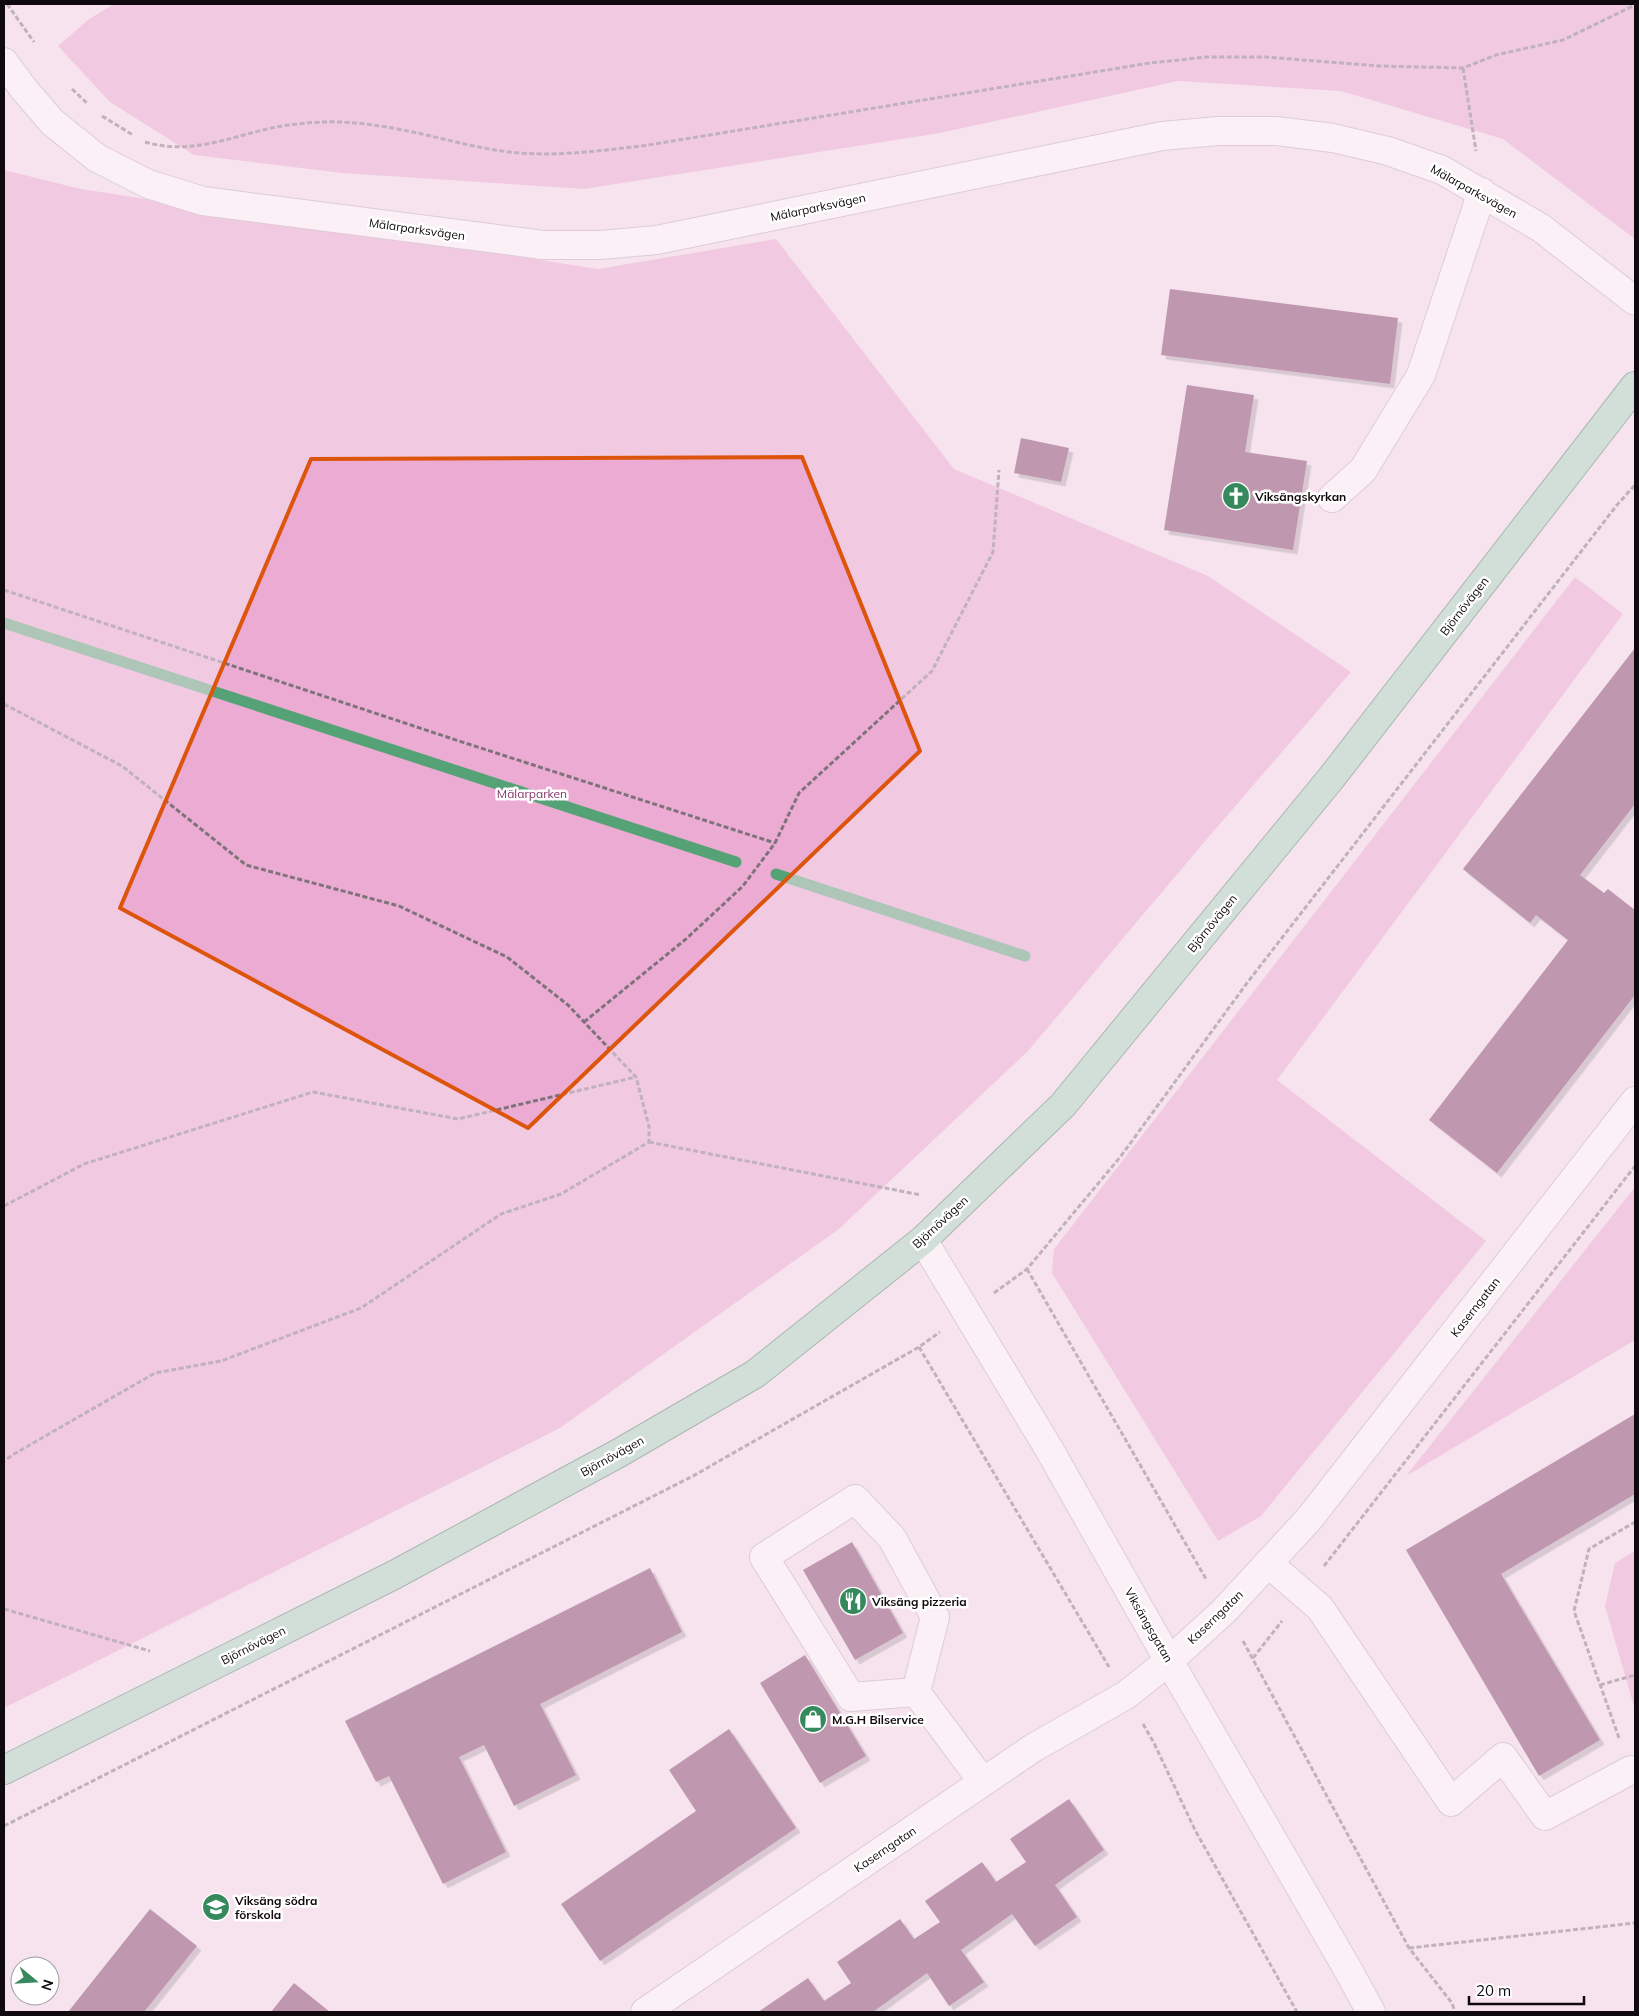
<svg xmlns="http://www.w3.org/2000/svg" width="1639" height="2016" font-family="Mulish,sans-serif">
<style>
.green{fill:#ecabd2}
.lines{fill:none;stroke-linecap:round;stroke-linejoin:round}
.stream{stroke:#56a277;stroke-width:11}
.building{fill:#7b3d65;filter:url(#shadow)}
.minor-casing{stroke:#c1aeb9;stroke-width:30}
.major-casing{stroke:#4b8262;stroke-width:30}
.path{stroke:#7f737b;stroke-width:3;stroke-dasharray:5 2.5;stroke-linecap:butt}
.minor{stroke:#fff;stroke-width:28}
.major{stroke:#a6dabc;stroke-width:28}
.marked{fill:none;stroke:#dd550c;stroke-width:4;stroke-linejoin:round}
.labels{text-anchor:middle;dominant-baseline:central;stroke-width:5;stroke-linejoin:round;paint-order:stroke}
.street-label{font-size:12px;fill:#100a0e;stroke:#fff}
.poi-label{font-size:12px;font-weight:bold;fill:#100a0e;stroke:#fff;text-anchor:start}
.park-label{font-size:12px;fill:#86346b;stroke:#fff}
</style>
<defs>
<filter id="shadow"><feDropShadow dx="4.5" dy="4.5" stdDeviation="0" flood-color="#0004"/></filter>
</defs>
<rect width="100%" height="100%" fill="#f6e3ee"/>
<path class="green" d="M114 4H1635V239L1503 139 1341 91 1178 81 940 133 584 189 342 173 194 155 110 102 58 46 89 19Z
M4 170 81 189 598 269 776 239 954 469 1208 576 1351 672 1206 840 1028 1051 839 1229 560 1428 4 1708Z
M1575 577 1623 614 1277 1080 1486 1241 1261 1516 1218 1541 1052 1273 1054 1249Z
M1635 1187V1340L1406 1476Z
M1635 1551V1710L1605 1606 1615 1563Z"/>
<g class="lines">
<path class="stream" d="M4 623 736 862
M776 874 1025 956"/>
</g>
<path class="building" d="M1170 289 1398 318 1390 384 1161 355Z
M1187 385 1254 395 1245 452 1307 461 1293 550 1164 530Z
M1021 438 1069 448 1061 482 1014 473Z
M1635 648V804L1580 875 1604 893 1608 889 1635 910V995L1497 1173 1429 1120 1568 940 1536 915 1530 923 1463 869Z
M1635 1414V1494L1501 1574 1600 1740 1539 1776 1406 1550Z
M852 1542 903 1633 855 1660 803 1570Z
M650 1568 682 1632 540 1704 576 1775 514 1806 484 1745 459 1757 506 1852 443 1884 389 1776 376 1782 345 1721Z
M805 1655 866 1756 820 1783 760 1683Z
M729 1729 796 1828 600 1961 561 1904 696 1811 669 1770Z
M1069 1799 1104 1850 1055 1885 1077 1917 1035 1946 1012 1914 961 1950 984 1982 949 2006 927 1973 873 2012H758L808 1978 824 2001 851 1983 837 1962 900 1919 914 1939 940 1922 925 1901 982 1862 996 1882 1026 1862 1010 1839Z
M150 1909 197 1946 144 2012H68Z
M294 1983 330 2012H271Z"/>
<g class="lines">
<g class="minor-casing">
<path id="minor" d="M4 62 23 88 52 122 97 158 148 184 203 201 543 245H600L657 240 1162 136 1218 131H1276L1333 138 1388 151 1442 170 1541 228 1635 301
M1332 498 1363 470 1421 375 1482 192
M923 1240 1049 1449 1169 1661 1347 1968 1371 2012
M1268 1563 1320 1608 1451 1802 1503 1757 1545 1816 1631 1770
M916 1692 851 1697 764 1557 855 1499 892 1538 935 1617 916 1692 983 1782
M645 2012 1033 1748 1126 1695 1169 1661 1224 1611 1309 1519 1635 1101"/>
</g>
<g class="major-casing">
<path id="major" d="M4 1770 394 1575 619 1453 755 1374 923 1240 1063 1105 1332 777 1635 386"/>
</g>
<path class="path" d="M7 4 34 42
M1463 68 1476 151
M72 89 88 104
M102 116 133 135
M145 142C200 158 243 129 297 124 322 121 347 121 372 125 416 130 459 145 502 151 549 158 596 151 642 146L1150 63 1207 57H1265L1379 66 1463 68 1496 55 1563 40 1635 5
M4 590 459 741 775 843
M4 704 122 766 246 865 399 906 507 957 568 1005 636 1077 649 1126V1142L561 1194 501 1214 361 1308 221 1361 155 1373 14 1454 4 1461
M584 1022 686 939 743 886 775 843 799 793 932 671 993 552 999 470
M649 1142 921 1195
M4 1206 84 1164 313 1092 458 1119 636 1077
M1027 1269 1206 1579
M994 1293 1027 1269 1121 1156 1247 983 1617 505 1635 485
M919 1347 1109 1667
M1324 1566 1635 1166
M4 1609 150 1651
M1243 1641 1409 1948 1452 2003 1455 2012
M1253 1658 1282 1621
M1600 1685 1635 1675
M1143 1724 1154 1743 1195 1830 1297 2012
M1619 1738 1574 1611 1589 1549 1635 1522
M4 1826 693 1476 919 1347 940 1332
M1409 1948 1635 1923"/>
<use href="#minor" class="minor"/>
<use href="#major" class="major"/>
</g>
<path d="M0 0H1639V2016H0ZM802 457 920 751 528 1128 120 908 311 459Z" fill="#f6e3ee" fill-opacity=".55" fill-rule="evenodd"/>
<path class="marked" d="M802 457 920 751 528 1128 120 908 311 459Z"/>
<defs>
<g id="church-disc" transform="scale(1.4375)"><circle r="9.5" fill="#35895c" stroke="#fff"/><path d="M-1.2-6h2.4v3.5h3.3v2.4h-3.3V6h-2.4V-.1h-3.3v-2.4h3.3Z" fill="#fff"/></g>
<g id="restaurant-disc" transform="scale(1.4375)"><circle r="9.5" fill="#35895c" stroke="#fff"/><path d="M-5-6h1v4h1v-4h1v4h1v-4h1v5L-1.5 .5V6h-2V.5L-5-1ZM5-6V6H3V1.5H1.5Q1.5-4 5-6Z" fill="#fff"/></g>
<g id="shop-disc" transform="scale(1.4375)"><circle r="9.5" fill="#35895c" stroke="#fff"/><path d="M-5-2.5h2.3a2.7 3.5 0 0 1 5.4 0H5L5.5 6h-11ZM-1.5-2.5h3a1.5 2.3 0 0 0-3 0Z" fill="#fff"/></g>
<g id="school-disc" transform="scale(1.4375)"><circle r="9.5" fill="#35895c" stroke="#fff"/><path d="M0-5L7-2L0 1L-7-2ZM-4 1L0 2.5L4 1V4Q0 6-4 4Z" fill="#fff"/></g>
</defs>
<g fill-rule="evenodd">
<use href="#church-disc" x="1236" y="496"/>
<use href="#restaurant-disc" x="853" y="1601"/>
<use href="#shop-disc" x="813" y="1719"/>
<use href="#school-disc" x="216" y="1907"/>
</g>
<g class="labels">
<g class="street-label">
<text transform="translate(1474 191) rotate(29)">Mälarparksvägen</text>
<text transform="translate(818 207) rotate(-12)">Mälarparksvägen</text>
<text transform="translate(417 229) rotate(8)">Mälarparksvägen</text>
<text transform="translate(1464 606) rotate(-52)">Björnövägen</text>
<text transform="translate(1212 923) rotate(-51)">Björnövägen</text>
<text transform="translate(940 1222) rotate(-43)">Björnövägen</text>
<text transform="translate(1475 1307) rotate(-52)">Kaserngatan</text>
<text transform="translate(612 1456) rotate(-29)">Björnövägen</text>
<text transform="translate(1215 1617) rotate(-44)">Kaserngatan</text>
<text transform="translate(1149 1625) rotate(60)">Viksängsgatan</text>
<text transform="translate(253 1645) rotate(-27)">Björnövägen</text>
<text transform="translate(885 1849) rotate(-34)">Kaserngatan</text>
</g>
<g class="poi-label">
<text x="1255" y="496">Viksängskyrkan</text>
<text x="872" y="1601">Viksäng pizzeria</text>
<text x="832" y="1719">M.G.H Bilservice</text>
<text x="235" y="1900">Viksäng södra<tspan x="235" dy="14">förskola</tspan></text>
</g>
<g class="park-label">
<text x="532" y="793">Mälarparken</text>
</g>
</g>
<rect width="1639" height="2016" fill="none" stroke="#100a0e" stroke-width="10"/>
<g transform="translate(35 1981) rotate(108)"><circle r="24" fill="#ffffff" stroke="#9f9d9f"/>
<path d="M0-4L9 19L0 12L-9 19Z" fill="#35895c"/>
<text y="-8" font-size="14" font-weight="bold" text-anchor="middle" fill="#100a0e">N</text>
</g>
<path d="M1469 1996v8h115v-8" fill="none" stroke="#100a0e" stroke-width="2.5"/>
<text x="1476" y="1996" font-size="15" fill="#100a0e" stroke="#ffffff" stroke-width="4" paint-order="stroke">20 m</text>
</svg>
